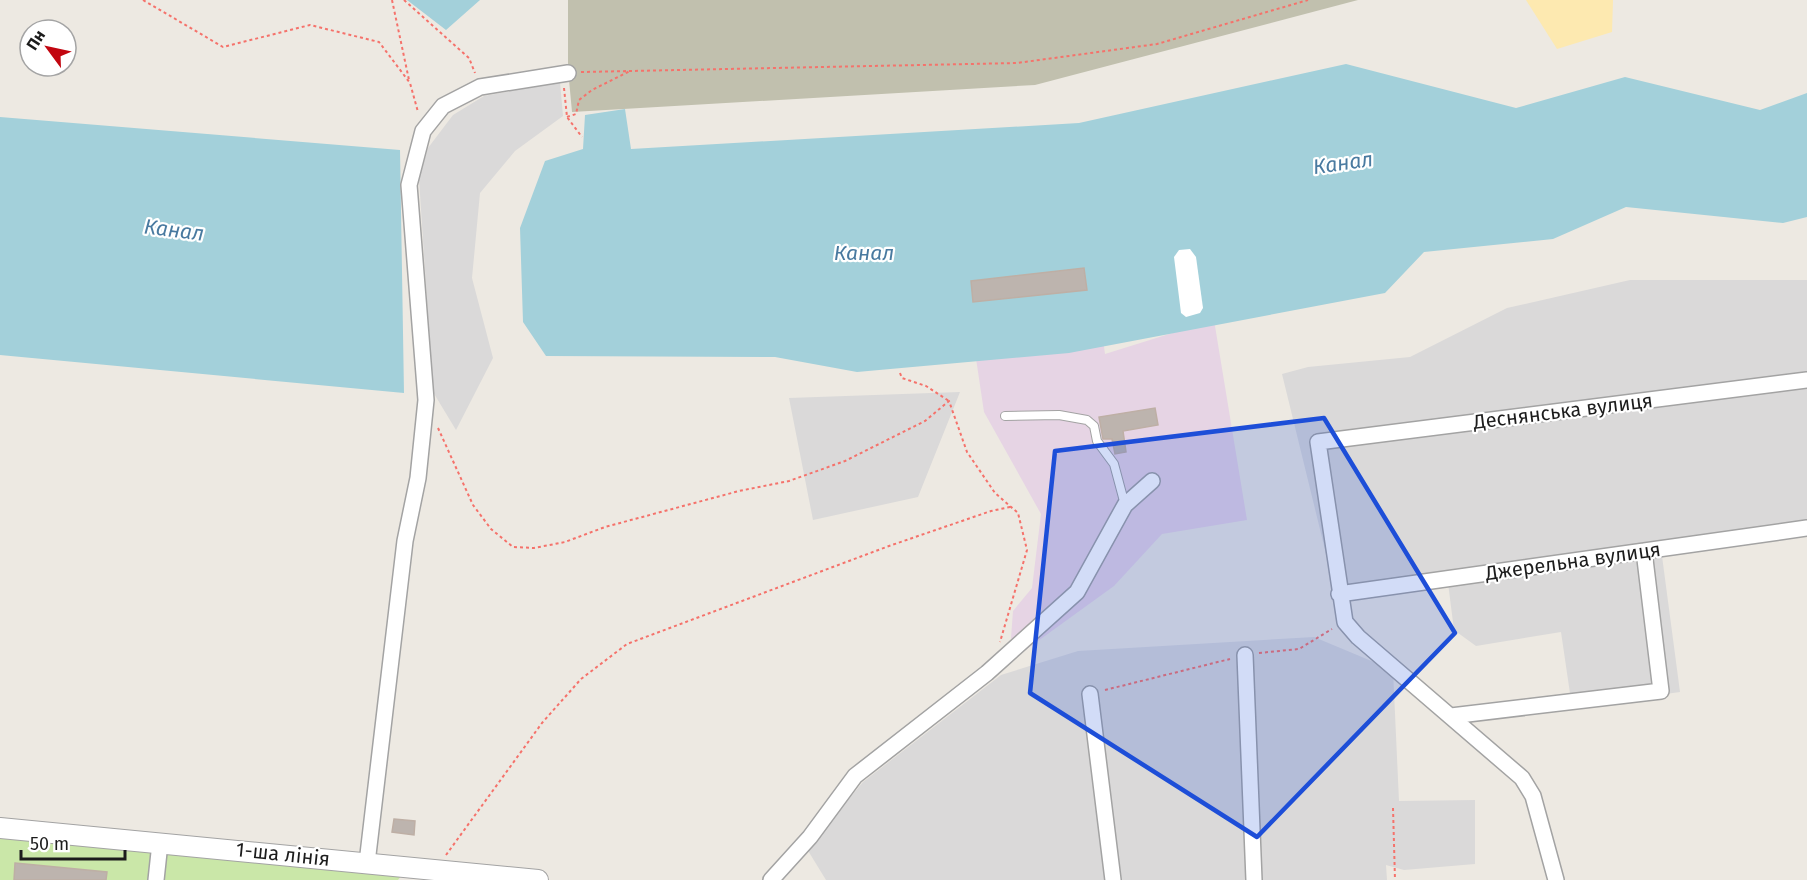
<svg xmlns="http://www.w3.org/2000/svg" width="1807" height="880" font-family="'Fira Sans',sans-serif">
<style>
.residential{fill:#dad9d9}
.industrial{fill:#e6d4e4}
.construction{fill:#c1c0ae}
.grass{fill:#cae7a8}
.sand{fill:#fde9b0}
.water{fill:#a3d0da}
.pier{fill:#fff}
.building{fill:#bdb4ae;stroke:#beafa5;stroke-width:1.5}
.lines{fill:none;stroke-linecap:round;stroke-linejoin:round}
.service-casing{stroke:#a3a3a3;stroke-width:10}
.minor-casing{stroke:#a3a3a3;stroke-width:18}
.tertiary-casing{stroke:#a3a3a3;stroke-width:22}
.path{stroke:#f5726b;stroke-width:2;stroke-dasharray:3 3;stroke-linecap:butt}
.service{stroke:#fff;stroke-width:8}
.minor{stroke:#fff;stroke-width:15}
.tertiary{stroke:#fff;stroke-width:20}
.marked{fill:#1d4ed8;fill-opacity:0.2;stroke:#1d4ed8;stroke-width:4.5;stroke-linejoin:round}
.labels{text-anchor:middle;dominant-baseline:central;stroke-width:4.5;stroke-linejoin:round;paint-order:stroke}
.street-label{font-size:20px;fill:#1c1c1c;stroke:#fff}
.water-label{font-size:21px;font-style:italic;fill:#497aa0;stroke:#fff}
</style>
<rect width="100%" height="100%" fill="#ede9e2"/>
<path class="residential" d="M560 82 563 116 515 151 480 193 472 278 493 358 456 430 433 392 419 179 428 148 453 115 484 96Z
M1630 280H1807V536L1662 556 1680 692 1572 707 1561 632 1476 646 1454 630 1448 583 1337 599 1282 374 1308 367 1410 357 1507 308Z
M960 392 918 497 813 520 789 398Z
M1314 637 1393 670 1399 801 1475 800V864L1404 870 1386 865 1387 880H826L807 849 863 782 1001 675 1078 651Z"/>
<path class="industrial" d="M1092 257 1105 354 1214 320 1247 520 1162 534 1114 586 1020 654 1011 638 1013 611 1032 588 1041 514 984 412 964 278Z"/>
<path class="construction" d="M568 0H1358L1035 85 572 112 568 69Z"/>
<path class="grass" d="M0 833 405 871 398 880H0Z"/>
<path class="sand" d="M1526 0H1613L1612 32 1557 49Z"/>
<path class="water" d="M407 0H480L446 30Z
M1346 64 1516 108 1625 77 1760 110 1807 93V217L1783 223 1626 207 1553 239 1424 252 1385 293 1069 353 857 372 775 357 546 356 523 322 520 228 545 161 583 149 585 115 625 109 631 149 1079 123Z
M0 117 400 150 404 393 0 355Z"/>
<path class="pier" d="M1190 249 1196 257 1203 308 1200 313 1186 317 1181 313 1174 257 1179 250Z"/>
<path class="building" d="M1084 268 1087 290 973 302 971 281Z
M1155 408 1158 425 1123 431 1126 452 1115 454 1112 439H1103L1099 417Z
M394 819 415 821 414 835 392 832Z
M15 863 107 872 106 880H14Z"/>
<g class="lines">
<g class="service-casing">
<path id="service" d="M1005 416 1059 415 1087 420 1094 426 1097 441 1114 464 1125 505"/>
</g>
<g class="minor-casing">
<path id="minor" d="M1339 594 1807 528
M1245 655 1254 880
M1090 694 1113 880
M1451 716 1661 691 1644 551
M367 863 405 541 418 478 426 400 409 185 423 131 443 106 480 87 568 73
M156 880 160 843
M771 880 810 837 855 776 987 673 1077 592 1125 505 1152 481
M1556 880 1533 796 1522 778 1358 637 1345 622 1318 442 1807 380"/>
</g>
<g class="tertiary-casing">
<path id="tertiary" d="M0 828 538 880"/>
</g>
<path class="path" d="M143 0 223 47 310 25 379 42 410 83 418 112
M392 0 409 80
M404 0 469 58 475 73
M581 72 1017 63 1157 44 1308 0
M564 88 567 117 582 137
M567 117 576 114 579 100 592 90 630 71
M900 373 902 378 926 386 949 401
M438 428 473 505 491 529 513 547 534 548 565 542 605 527 739 491 789 481 845 461 925 421 949 401 967 452 995 493 1018 513 1027 550 1000 642
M1259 653 1299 649 1332 629
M1105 690 1230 659
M1393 808 1395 880
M446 855 542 723 581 679 627 644 889 546 991 511 1010 507"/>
<use href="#service" class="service"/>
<use href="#minor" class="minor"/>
<use href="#tertiary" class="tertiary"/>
</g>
<path class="marked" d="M1324 418 1455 633 1257 837 1030 693 1055 451Z"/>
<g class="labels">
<g class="street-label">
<text transform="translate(1563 411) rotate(-7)">Деснянська вулиця</text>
<text transform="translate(1573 561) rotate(-8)">Джерельна вулиця</text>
<text transform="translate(283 854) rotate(6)">1-ша лінія</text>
</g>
<g class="water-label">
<text transform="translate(1343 163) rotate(-8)">Канал</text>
<text transform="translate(174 230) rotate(7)">Канал</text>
<text x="864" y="253">Канал</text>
</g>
</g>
<g transform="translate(48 48) rotate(303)"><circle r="28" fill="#ffffff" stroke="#a4a4a4" stroke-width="1.5"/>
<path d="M0-4.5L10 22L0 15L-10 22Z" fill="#c20610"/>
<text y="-9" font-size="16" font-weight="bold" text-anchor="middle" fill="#1c1c1c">Пн</text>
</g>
<path d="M21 850v9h104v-9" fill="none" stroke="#1c1c1c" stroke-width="3"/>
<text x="30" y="850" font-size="18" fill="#1c1c1c" stroke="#ffffff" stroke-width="4.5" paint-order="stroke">50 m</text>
</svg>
